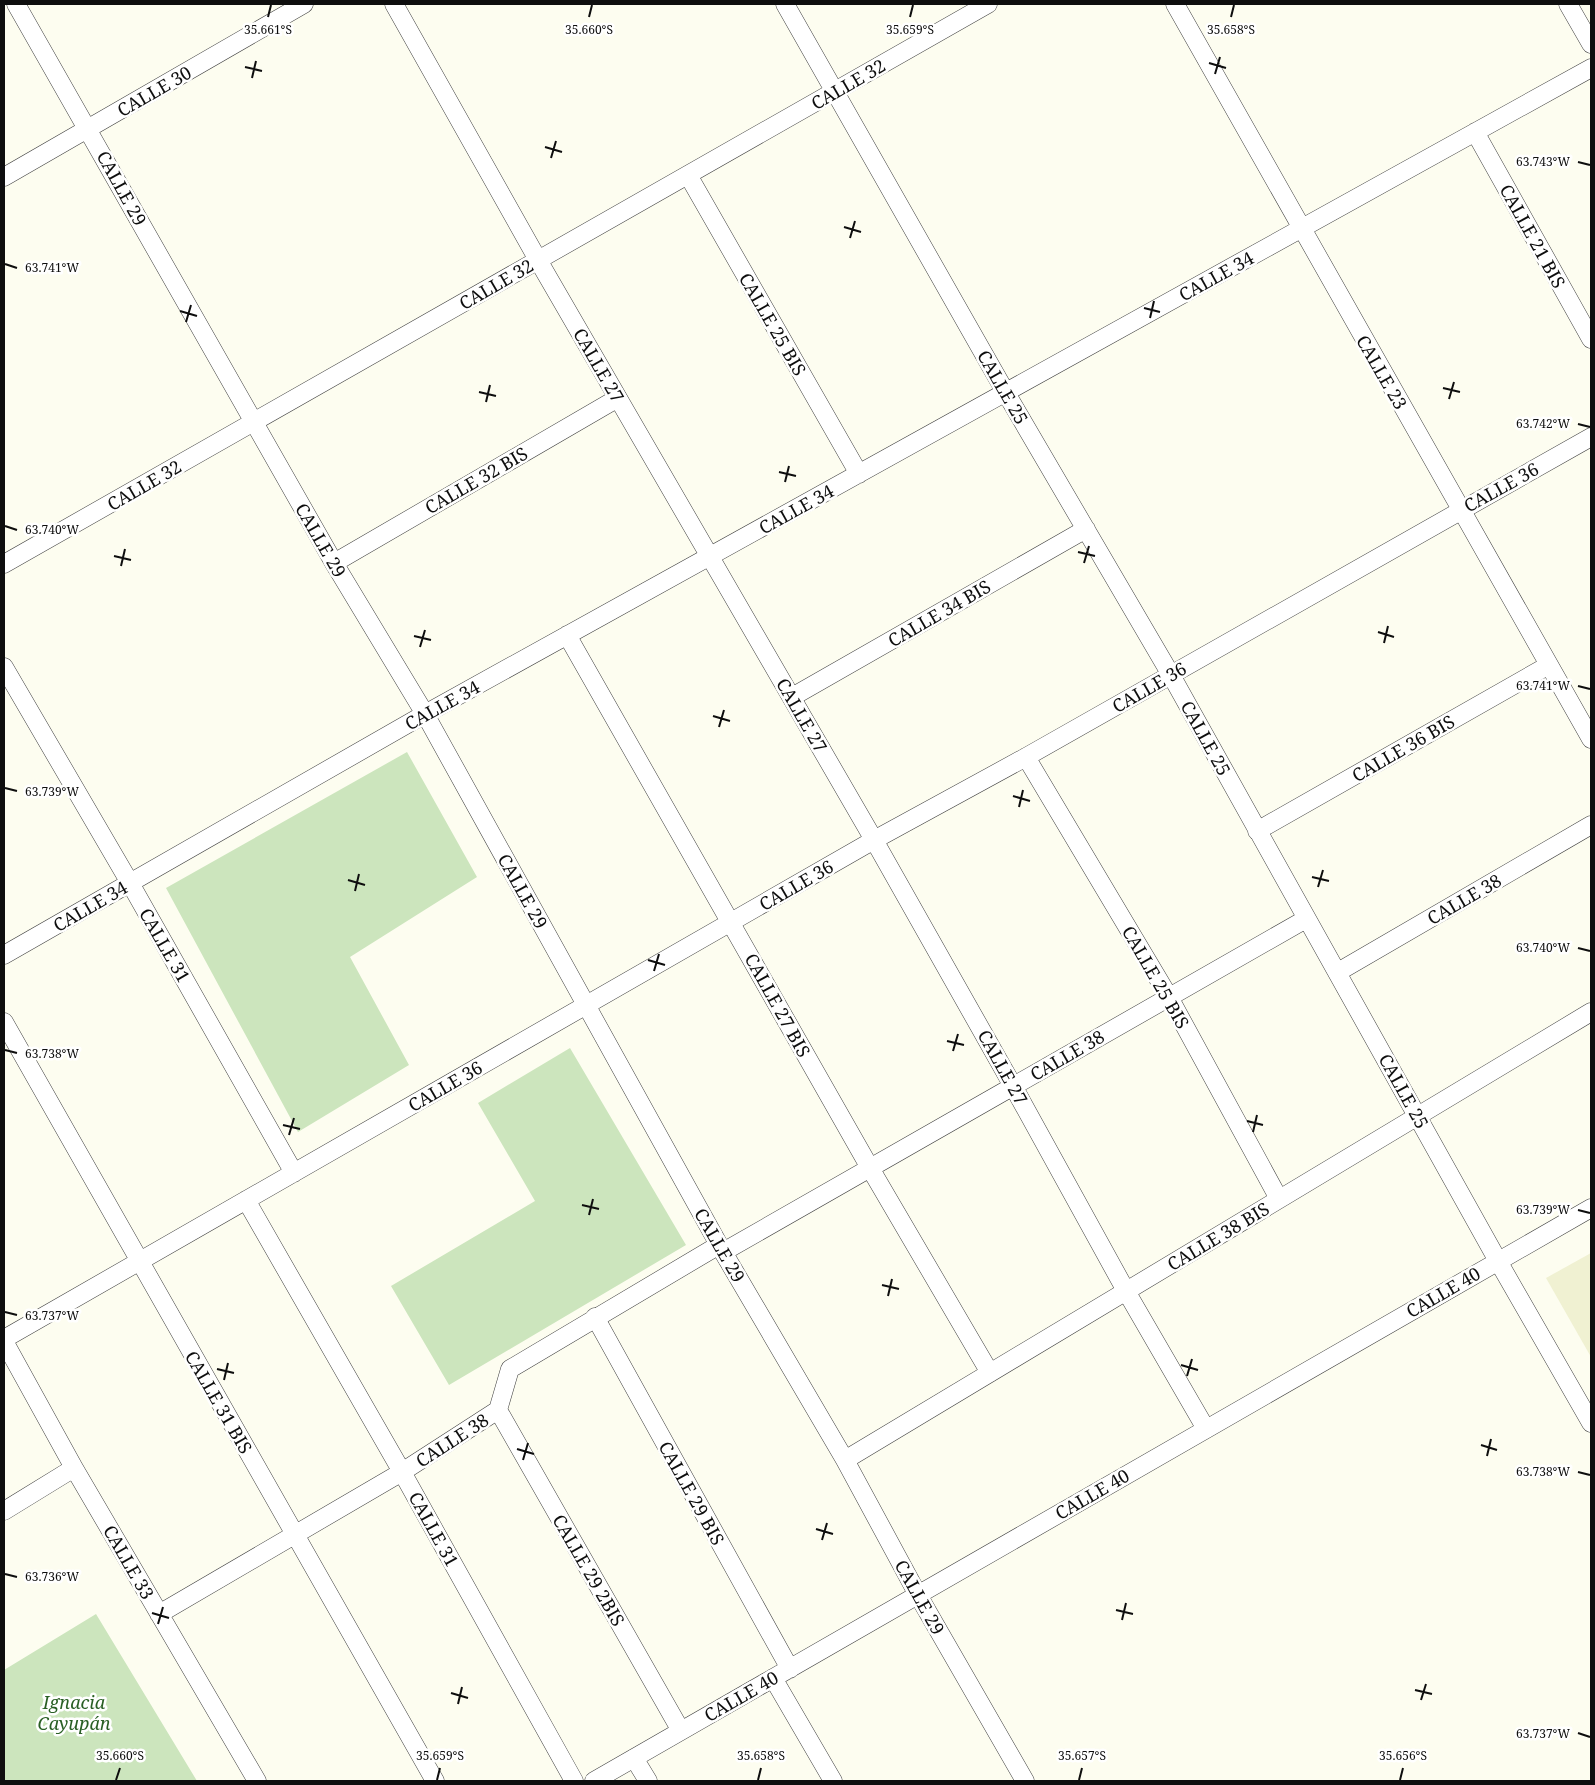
<svg xmlns="http://www.w3.org/2000/svg" width="1595" height="1785" font-family="'Noto Serif',serif">
<style>
.farmland{fill:#f0f1d2}
.green{fill:#cce5bd}
.lines{fill:none;stroke-linecap:round;stroke-linejoin:round}
.street-casing{stroke:#414141;stroke-width:19}
.street{stroke:#fff;stroke-width:18}
.ticks{fill:none;stroke:#0e0e0e;stroke-width:2}
.labels{text-anchor:middle;dominant-baseline:central;stroke-width:5;stroke-linejoin:round;paint-order:stroke}
.street-label{font-size:18px;fill:#0e0e0e;stroke:#fff}
.park-label{font-size:18px;font-style:italic;fill:#295f24;stroke:#fff}
.ticks-label{font-size:12px;text-anchor:middle;fill:#0e0e0e;stroke:#fff;stroke-width:5;stroke-linejoin:round;paint-order:stroke}
</style>
<rect width="100%" height="100%" fill="#fdfdf0"/>
<path class="farmland" d="M1591 1253V1357L1546 1278Z"/>
<path class="green" d="M407 752 477 877 350 957 409 1065 298 1132 166 888Z
M570 1048 686 1245 449 1385 391 1286 535 1201 478 1103Z
M96 1614 197 1781H4V1670Z"/>
<g class="lines">
<g class="street-casing">
<path id="street" d="M16 4 334 563 425 714 719 1245 845 1460 918 1595 1025 1781
M394 4 538 260 874 840 1013 1086 1126 1291 1206 1429
M785 4 1006 393 1171 675 1498 1261 1591 1423
M1175 4 1591 739
M1568 4 1591 44
M1475 132 1591 339
M688 175 859 474
M4 177 304 4
M334 563 618 398
M4 564 988 4
M567 635 870 1168 990 1373
M4 667 130 883 294 1173
M792 697 1086 529
M1026 757 1169 997 1279 1199
M1257 831 1549 665
M4 955 425 714 1591 68
M1338 972 1591 825
M4 1022 435 1781
M246 1200 402 1472 574 1781
M723 1252 1306 919
M595 1317 790 1669
M4 1339 874 840 1026 757 1591 437
M4 1341 74 1468 257 1781
M498 1410 681 1731
M845 1460 1591 1012
M4 1511 74 1468
M159 1614 402 1472 498 1410 510 1369 719 1245
M773 1678 833 1781
M634 1758 648 1781
M594 1781 1591 1208"/>
</g>
<use href="#street" class="street"/>
</g>
<path class="ticks" d="M268 17 271 5M589 17 592 5M910 17 913 5M1231 17 1234 5M1209 63 1226 68M245 67 262 71M1215 74 1220 57M252 78 256 61M545 147 562 152M551 158 556 141M1578 162 1590 165M844 227 861 232M850 238 855 221M5 264 17 268M1144 308 1160 312M180 311 197 316M1150 318 1154 301M186 322 191 305M1443 388 1460 392M479 392 496 396M1449 399 1454 382M486 402 490 385M1578 424 1590 427M779 472 796 476M785 482 789 466M5 526 17 530M1078 552 1095 556M114 556 131 560M1084 563 1089 546M121 566 125 549M1378 632 1394 637M414 636 431 640M1384 643 1388 626M420 647 425 630M1578 686 1590 689M713 716 730 721M719 727 724 710M5 788 17 791M1013 796 1030 801M1019 807 1023 790M1312 877 1329 881M348 880 365 885M1318 887 1323 870M355 891 359 874M1578 948 1590 951M648 960 665 965M654 971 659 954M947 1041 964 1045M5 1050 17 1053M953 1051 958 1034M1247 1121 1263 1125M283 1125 300 1129M1253 1132 1257 1115M289 1135 294 1118M582 1205 599 1209M1578 1210 1590 1213M589 1215 593 1199M882 1285 899 1289M888 1296 892 1279M5 1312 17 1315M1181 1365 1198 1370M217 1369 234 1373M1187 1376 1192 1359M224 1380 228 1363M1481 1445 1497 1450M517 1449 534 1454M1487 1456 1491 1439M523 1460 528 1443M1578 1472 1590 1475M816 1529 833 1534M822 1540 827 1523M5 1574 17 1577M1116 1610 1133 1614M152 1613 169 1618M1122 1620 1126 1603M158 1624 163 1607M1415 1690 1432 1694M451 1693 468 1698M1421 1700 1426 1684M458 1704 462 1687M1578 1733 1590 1737M116 1780 120 1768M437 1780 440 1768M758 1780 761 1768M1079 1780 1082 1768M1400 1780 1403 1768"/>
<g class="labels">
<g class="street-label">
<text transform="translate(848 84) rotate(-30)">CALLE 32</text>
<text transform="translate(154 91) rotate(-30)">CALLE 30</text>
<text transform="translate(122 188) rotate(61)">CALLE 29</text>
<text transform="translate(1533 236) rotate(61)">CALLE 21 BIS</text>
<text transform="translate(1216 276) rotate(-29)">CALLE 34</text>
<text transform="translate(496 284) rotate(-30)">CALLE 32</text>
<text transform="translate(773 324) rotate(60)">CALLE 25 BIS</text>
<text transform="translate(599 365) rotate(60)">CALLE 27</text>
<text transform="translate(1382 372) rotate(60)">CALLE 23</text>
<text transform="translate(1003 387) rotate(60)">CALLE 25</text>
<text transform="translate(476 480) rotate(-30)">CALLE 32 BIS</text>
<text transform="translate(144 485) rotate(-30)">CALLE 32</text>
<text transform="translate(1501 487) rotate(-29)">CALLE 36</text>
<text transform="translate(796 509) rotate(-29)">CALLE 34</text>
<text transform="translate(321 540) rotate(60)">CALLE 29</text>
<text transform="translate(939 613) rotate(-30)">CALLE 34 BIS</text>
<text transform="translate(1149 687) rotate(-30)">CALLE 36</text>
<text transform="translate(442 705) rotate(-29)">CALLE 34</text>
<text transform="translate(802 715) rotate(60)">CALLE 27</text>
<text transform="translate(1206 738) rotate(61)">CALLE 25</text>
<text transform="translate(1403 748) rotate(-30)">CALLE 36 BIS</text>
<text transform="translate(796 885) rotate(-30)">CALLE 36</text>
<text transform="translate(523 891) rotate(61)">CALLE 29</text>
<text transform="translate(1464 899) rotate(-30)">CALLE 38</text>
<text transform="translate(90 906) rotate(-30)">CALLE 34</text>
<text transform="translate(165 945) rotate(60)">CALLE 31</text>
<text transform="translate(1156 977) rotate(60)">CALLE 25 BIS</text>
<text transform="translate(778 1005) rotate(61)">CALLE 27 BIS</text>
<text transform="translate(1067 1055) rotate(-30)">CALLE 38</text>
<text transform="translate(1003 1067) rotate(61)">CALLE 27</text>
<text transform="translate(445 1086) rotate(-30)">CALLE 36</text>
<text transform="translate(1404 1091) rotate(61)">CALLE 25</text>
<text transform="translate(1218 1236) rotate(-31)">CALLE 38 BIS</text>
<text transform="translate(720 1245) rotate(60)">CALLE 29</text>
<text transform="translate(1443 1292) rotate(-30)">CALLE 40</text>
<text transform="translate(219 1402) rotate(60)">CALLE 31 BIS</text>
<text transform="translate(452 1440) rotate(-33)">CALLE 38</text>
<text transform="translate(692 1493) rotate(61)">CALLE 29 BIS</text>
<text transform="translate(1092 1494) rotate(-30)">CALLE 40</text>
<text transform="translate(434 1529) rotate(61)">CALLE 31</text>
<text transform="translate(129 1562) rotate(60)">CALLE 33</text>
<text transform="translate(589 1570) rotate(60)">CALLE 29 2BIS</text>
<text transform="translate(920 1597) rotate(61)">CALLE 29</text>
<text transform="translate(741 1696) rotate(-30)">CALLE 40</text>
</g>
<g class="park-label">
<text x="74" y="1702">Ignacia<tspan x="74" dy="21">Cayupán</tspan></text>
</g>
</g>
<g class="ticks-label">
<text x="268" y="34">35.661°S</text>
<text x="589" y="34">35.660°S</text>
<text x="910" y="34">35.659°S</text>
<text x="1231" y="34">35.658°S</text>
<text x="1543" y="166">63.743°W</text>
<text x="52" y="272">63.741°W</text>
<text x="1543" y="428">63.742°W</text>
<text x="52" y="534">63.740°W</text>
<text x="1543" y="690">63.741°W</text>
<text x="52" y="796">63.739°W</text>
<text x="1543" y="952">63.740°W</text>
<text x="52" y="1058">63.738°W</text>
<text x="1543" y="1214">63.739°W</text>
<text x="52" y="1320">63.737°W</text>
<text x="1543" y="1476">63.738°W</text>
<text x="52" y="1581">63.736°W</text>
<text x="1543" y="1738">63.737°W</text>
<text x="120" y="1760">35.660°S</text>
<text x="440" y="1760">35.659°S</text>
<text x="761" y="1760">35.658°S</text>
<text x="1082" y="1760">35.657°S</text>
<text x="1403" y="1760">35.656°S</text>
</g>
<rect width="1595" height="1785" fill="none" stroke="#0e0e0e" stroke-width="10"/>
</svg>
